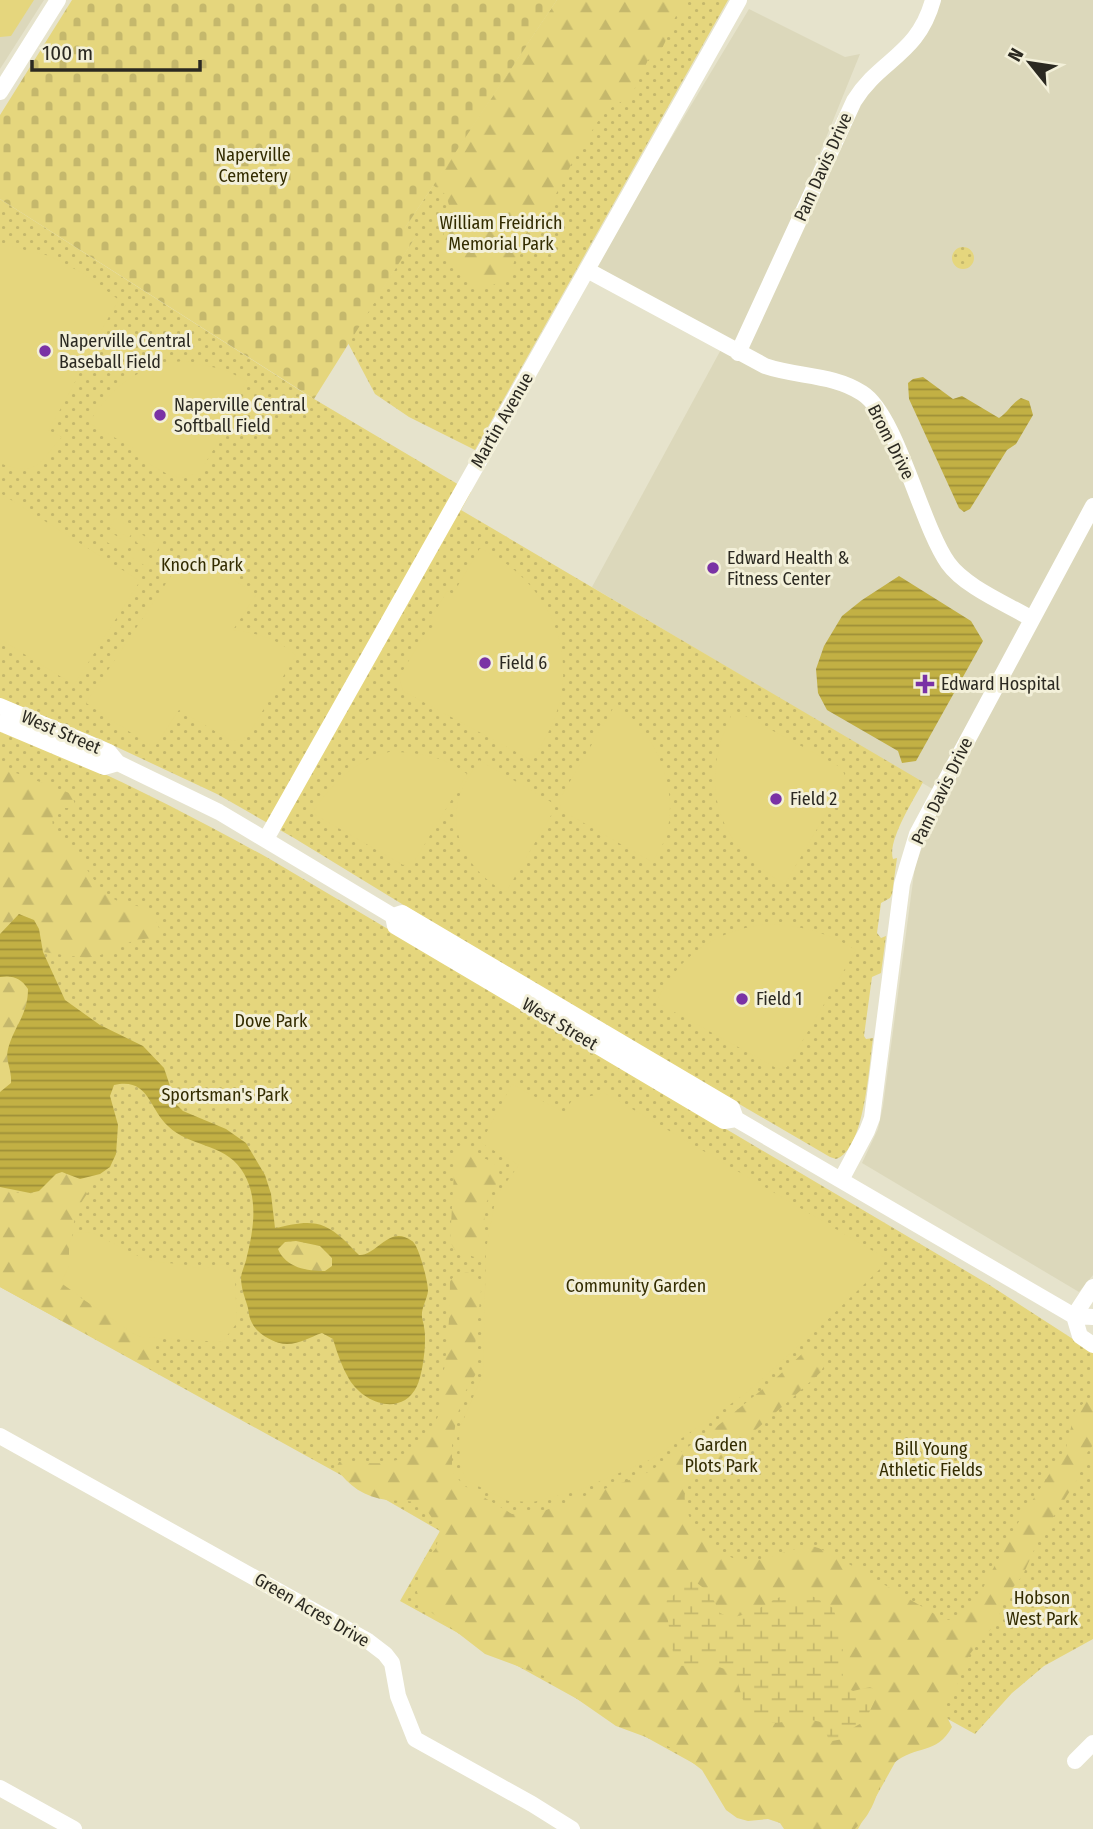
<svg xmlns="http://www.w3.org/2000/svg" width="1093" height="1829" font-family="'Fira Sans Condensed',sans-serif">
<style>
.built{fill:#dcd8bb}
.grass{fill:url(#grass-dots)}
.forest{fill:url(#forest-firs)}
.wetland{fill:url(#wetland-marsh)}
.cemetery{fill:url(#cemetery-stones)}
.garden{fill:#e5d67d}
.water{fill:url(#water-rules);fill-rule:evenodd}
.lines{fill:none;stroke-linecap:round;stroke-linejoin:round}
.minor{stroke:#fff;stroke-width:16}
.poi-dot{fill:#7a32a5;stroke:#f3f0d9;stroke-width:2.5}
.labels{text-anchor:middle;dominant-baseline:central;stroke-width:6;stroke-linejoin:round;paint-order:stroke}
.park-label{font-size:18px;fill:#332c00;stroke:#f3f0d9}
.street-label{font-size:18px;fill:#2b2921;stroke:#f3f0d9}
.poi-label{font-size:18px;fill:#2b2921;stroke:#f3f0d9;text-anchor:start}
</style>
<defs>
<pattern id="grass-dots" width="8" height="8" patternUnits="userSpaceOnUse" patternTransform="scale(1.75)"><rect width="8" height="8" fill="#e5d67d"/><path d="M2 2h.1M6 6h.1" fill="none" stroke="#c5b86c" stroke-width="1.8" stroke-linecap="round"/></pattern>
<pattern id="forest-firs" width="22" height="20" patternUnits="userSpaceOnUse" patternTransform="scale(1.75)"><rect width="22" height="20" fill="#e5d67d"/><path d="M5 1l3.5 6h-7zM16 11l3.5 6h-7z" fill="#c5b86c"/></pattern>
<pattern id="wetland-marsh" width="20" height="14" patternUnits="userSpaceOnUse" patternTransform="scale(1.75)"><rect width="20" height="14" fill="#e5d67d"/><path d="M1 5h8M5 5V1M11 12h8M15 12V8" fill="none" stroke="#c5b86c"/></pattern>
<pattern id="cemetery-stones" width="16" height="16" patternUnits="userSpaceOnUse" patternTransform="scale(1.75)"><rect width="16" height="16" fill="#e5d67d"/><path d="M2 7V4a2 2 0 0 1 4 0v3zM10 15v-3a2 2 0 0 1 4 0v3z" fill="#c5b86c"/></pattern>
<pattern id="water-rules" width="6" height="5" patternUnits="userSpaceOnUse" patternTransform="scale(1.75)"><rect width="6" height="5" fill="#c2b044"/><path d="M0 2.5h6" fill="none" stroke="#9e8f38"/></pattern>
</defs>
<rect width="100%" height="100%" fill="#e6e3cc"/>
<path class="built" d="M0 0H44L0 69Z
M933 0H1093V1275L1079 1292 862 1163 878 1129 883 1106 915 866 931 824 946 797 592 587 724 344 738 352 853 103 916 39Z
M749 9 845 57 860 54 806 187 736 347 595 265Z"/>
<path class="grass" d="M557 0H728L475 450 409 417 375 394 348 343 415 237 404 229Z
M0 199 304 393 471 492 461 510 923 782C914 799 887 841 893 859L897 858 892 894 890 898 881 903 877 933 881 938 886 936 881 973 872 977 864 1036 866 1039 873 1038C869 1065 865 1150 836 1159L830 1157 515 973 294 838 217 794 104 741 0 698Z
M952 258a11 11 0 1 1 22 0a11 11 0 1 1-22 0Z
M0 730C93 765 181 810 268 858L988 1284 1093 1352V1639L1044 1666 1012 1693 975 1734 926 1707 858 1829H812L400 1601 440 1531 388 1501 0 1287Z"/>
<path class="forest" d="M557 0H682L678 9 684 8 687 12 676 16C666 33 668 50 648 60L634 90 624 100 604 112 584 143 571 156 572 163 554 198 536 216 515 259 509 277 489 287H479C462 276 451 261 439 245L452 215 446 195 433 185Z
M0 767 72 794 75 805 72 808H64L53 815C52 822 52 829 57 836 62 843 71 848 77 855 86 867 95 884 107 894 134 917 149 890 162 937L135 940 98 956 86 958 43 952 39 929 19 914 0 934Z
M0 977C13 975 21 978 28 989 28 1012 19 1018 12 1038 6 1053 12 1067 11 1083L0 1092Z
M465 1147 474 1157 486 1159 498 1166 500 1177 485 1205 483 1251 477 1258 455 1250 450 1242 455 1155 459 1148Z
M62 1172 80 1179 100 1174 77 1209 69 1244V1266L81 1298 141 1337 153 1339C154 1350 159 1356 155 1368L152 1370 0 1287V1187C9 1192 31 1197 40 1190 48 1184 50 1176 62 1172Z
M296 1241 320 1246 332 1258V1266L325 1272C307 1271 286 1268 278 1249L285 1242Z
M467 1272 478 1277 481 1291 475 1346 477 1372 465 1392 457 1416 452 1444V1471L463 1485 512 1514H535L643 1475 678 1454 715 1428 775 1379 804 1352 814 1351 822 1355 825 1363 821 1372C788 1402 755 1431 720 1460 710 1468 693 1473 687 1486 675 1514 712 1552 736 1559 764 1567 787 1545 815 1547 819 1548 825 1551 830 1553L945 1620C957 1620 965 1615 973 1607L1014 1529 1066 1448 1075 1411 1093 1395V1445L1087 1453 1077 1480 1038 1541 1023 1575 1010 1591 1001 1608 997 1623 983 1637 970 1654 962 1669 956 1688 944 1706 946 1715 952 1727C937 1755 915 1745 894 1763 879 1777 879 1796 869 1812 866 1818 860 1824 855 1829H784L780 1823 768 1819 748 1821 737 1818 726 1810 702 1770 680 1753 662 1743 616 1726 544 1676 485 1654 423 1606 417 1592 419 1570 436 1548 440 1532C435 1524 431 1514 424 1508 412 1498 401 1502 387 1500 364 1497 349 1486 336 1468L339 1462C358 1462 379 1466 397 1460 419 1454 435 1431 440 1409 443 1399 441 1388 443 1377 448 1345 450 1314 450 1281L456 1274Z"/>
<path class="wetland" d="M693 1580 710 1593 720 1613 731 1618 753 1612 775 1599 794 1592 814 1597 833 1608 844 1641 841 1665 845 1687 853 1691 870 1687 876 1690 877 1696 865 1721 851 1729 848 1738 832 1741 828 1738 823 1723C795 1711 763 1737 748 1711 742 1701 739 1686 736 1675 708 1658 703 1670 678 1665L673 1652 665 1602Z"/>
<path class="cemetery" d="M72 0H557L405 228 416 236 314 399 0 199V115Z"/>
<path class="garden" d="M0 0H34L11 36 0 37Z
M0 244 50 256 84 274 119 300C92 342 75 388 48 430L62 437C41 460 38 479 0 463Z
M186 361 225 370 247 381 221 425 215 447 204 465 195 474 180 478 169 475 148 463 133 448 89 423C112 385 141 364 186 361Z
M0 493 140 581 74 685 0 639Z
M115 518 134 529 129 538 110 526Z
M107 530 126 542 121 551 102 539Z
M141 534 160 546 155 554 136 542Z
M133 547 152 559 147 567 128 555Z
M480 548C565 589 590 684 531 760L403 691 399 677 426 632 434 626 429 622 447 591 453 594Z
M189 549 256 595 233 630C257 633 277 639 296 655L247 737 232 741 179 710 154 748 86 703Z
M615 705C663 733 690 816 652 862L561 810 559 800Z
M734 710 842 768 846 779 785 884C714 845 697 781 734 710Z
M389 752C417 752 444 756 467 774L417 857 414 861 403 865 312 813C332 784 354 760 389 752Z
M479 760 551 802 553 812 506 892C472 874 448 838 459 798 462 785 472 772 479 760Z
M766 924C800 925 827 932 856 950L787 1067 778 1069 656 1002C680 955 713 932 766 924Z
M512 1084 564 1113 572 1100 605 1093 885 1258 881 1268 826 1321 745 1394 652 1459 577 1491 533 1502 508 1501 466 1480 460 1465 459 1430 483 1374 486 1249 496 1196 519 1165 481 1143Z
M74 1232 93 1233 142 1258 159 1262 187 1265 201 1270 217 1264 227 1265 235 1279 237 1323 222 1342 141 1337 132 1333 61 1283 69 1266V1244Z"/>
<path class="water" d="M923 377 953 399 962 396 999 418C1008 412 1012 403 1021 398L1029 401 1033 415 1016 444 1007 450 970 509 964 512 959 508 909 399 908 383 913 379Z
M899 576 971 621 983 641 916 761 902 763 898 751 827 710 818 693 816 669 824 646 842 616 862 600Z
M19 914 34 920 39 929 43 952 65 1000 100 1025 143 1046 164 1068 176 1104 183 1111 226 1129 246 1143 265 1175 271 1194 275 1228C303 1222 320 1217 343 1239 349 1244 353 1250 359 1255 377 1256 389 1224 412 1241 419 1245 428 1282 428 1291 427 1300 421 1308 422 1317 422 1320 424 1324 424 1327 427 1341 423 1373 417 1386 402 1417 364 1404 349 1379 342 1367 337 1353 333 1339L322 1333C310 1337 300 1344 287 1344 275 1344 257 1334 252 1323 249 1318 249 1313 248 1308 245 1297 241 1289 241 1277 242 1270 246 1263 247 1256 254 1228 259 1195 241 1169 223 1143 189 1147 168 1126 149 1109 149 1077 114 1085L110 1096 118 1125 116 1154 110 1167 100 1174 80 1179 62 1172 56 1174 39 1191 30 1193 0 1187V1092L11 1083C12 1069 5 1061 8 1049 14 1026 28 1015 28 989 21 978 13 975 0 977V934ZM296 1241 320 1246 332 1258V1266L325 1271C307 1271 286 1268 278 1249L285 1242Z"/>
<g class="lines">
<path class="minor" d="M0 92 58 0
M587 270 765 366C797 377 833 374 862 393 897 415 921 525 948 563 965 587 1007 604 1032 619
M738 353 854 101C880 59 918 55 933 0
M0 706 109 752 118 763 219 812 393 916 402 913 732 1108 736 1119
M0 723 104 767 118 763
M266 839 739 0
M393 916 395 926 724 1121 736 1119 1074 1316 1093 1317
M841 1180 867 1131 872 1118 902 884 917 834 1093 506
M1074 1316 1080 1336 1093 1345
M1074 1316 1093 1287
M0 1436 368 1641 385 1654 392 1663 398 1696 415 1739 532 1804 572 1829
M1075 1761 1093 1743
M0 1788 74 1829"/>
</g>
<g class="poi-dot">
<circle cx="45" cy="351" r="7"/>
<circle cx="160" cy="415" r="7"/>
<circle cx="713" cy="568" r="7"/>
<circle cx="485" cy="663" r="7"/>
<path d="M921.5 673.5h7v7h7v7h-7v7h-7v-7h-7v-7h7z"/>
<circle cx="776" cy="799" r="7"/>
<circle cx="742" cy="999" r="7"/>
</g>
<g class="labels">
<g class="park-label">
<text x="253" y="155">Naperville<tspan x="253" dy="21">Cemetery</tspan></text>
<text x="501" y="223">William Freidrich<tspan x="501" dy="21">Memorial Park</tspan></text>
<text x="202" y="565">Knoch Park</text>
<text x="271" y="1021">Dove Park</text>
<text x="225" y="1095">Sportsman's Park</text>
<text x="636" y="1286">Community Garden</text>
<text x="721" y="1445">Garden<tspan x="721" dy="21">Plots Park</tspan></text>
<text x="931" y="1449">Bill Young<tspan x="931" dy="21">Athletic Fields</tspan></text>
<text x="1042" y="1598">Hobson<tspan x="1042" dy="21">West Park</tspan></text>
</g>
<g class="street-label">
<text transform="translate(823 167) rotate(-66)">Pam Davis Drive</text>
<text transform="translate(502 420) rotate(-60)">Martin Avenue</text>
<text transform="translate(891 442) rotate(63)">Brom Drive</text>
<text transform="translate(61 732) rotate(23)">West Street</text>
<text transform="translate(942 791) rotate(-64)">Pam Davis Drive</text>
<text transform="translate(560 1024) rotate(31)">West Street</text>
<text transform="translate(312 1610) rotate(30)">Green Acres Drive</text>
</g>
<g class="poi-label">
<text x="59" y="341">Naperville Central<tspan x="59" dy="21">Baseball Field</tspan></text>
<text x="174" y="405">Naperville Central<tspan x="174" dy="21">Softball Field</tspan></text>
<text x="727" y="558">Edward Health &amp;<tspan x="727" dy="21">Fitness Center</tspan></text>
<text x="499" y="663">Field 6</text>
<text x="941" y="684">Edward Hospital</text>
<text x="790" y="799">Field 2</text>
<text x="756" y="999">Field 1</text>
</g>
</g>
<g transform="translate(1030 63) rotate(300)" stroke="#f3f0d9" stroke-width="5" paint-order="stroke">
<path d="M0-5L12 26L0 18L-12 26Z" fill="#2b2921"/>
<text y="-10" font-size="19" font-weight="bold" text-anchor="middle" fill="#2b2921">N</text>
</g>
<path d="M32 60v10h168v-10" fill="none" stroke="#2b2921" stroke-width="3.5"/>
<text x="42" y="60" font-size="21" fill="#2b2921" stroke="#f3f0d9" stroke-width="5" paint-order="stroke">100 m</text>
</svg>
